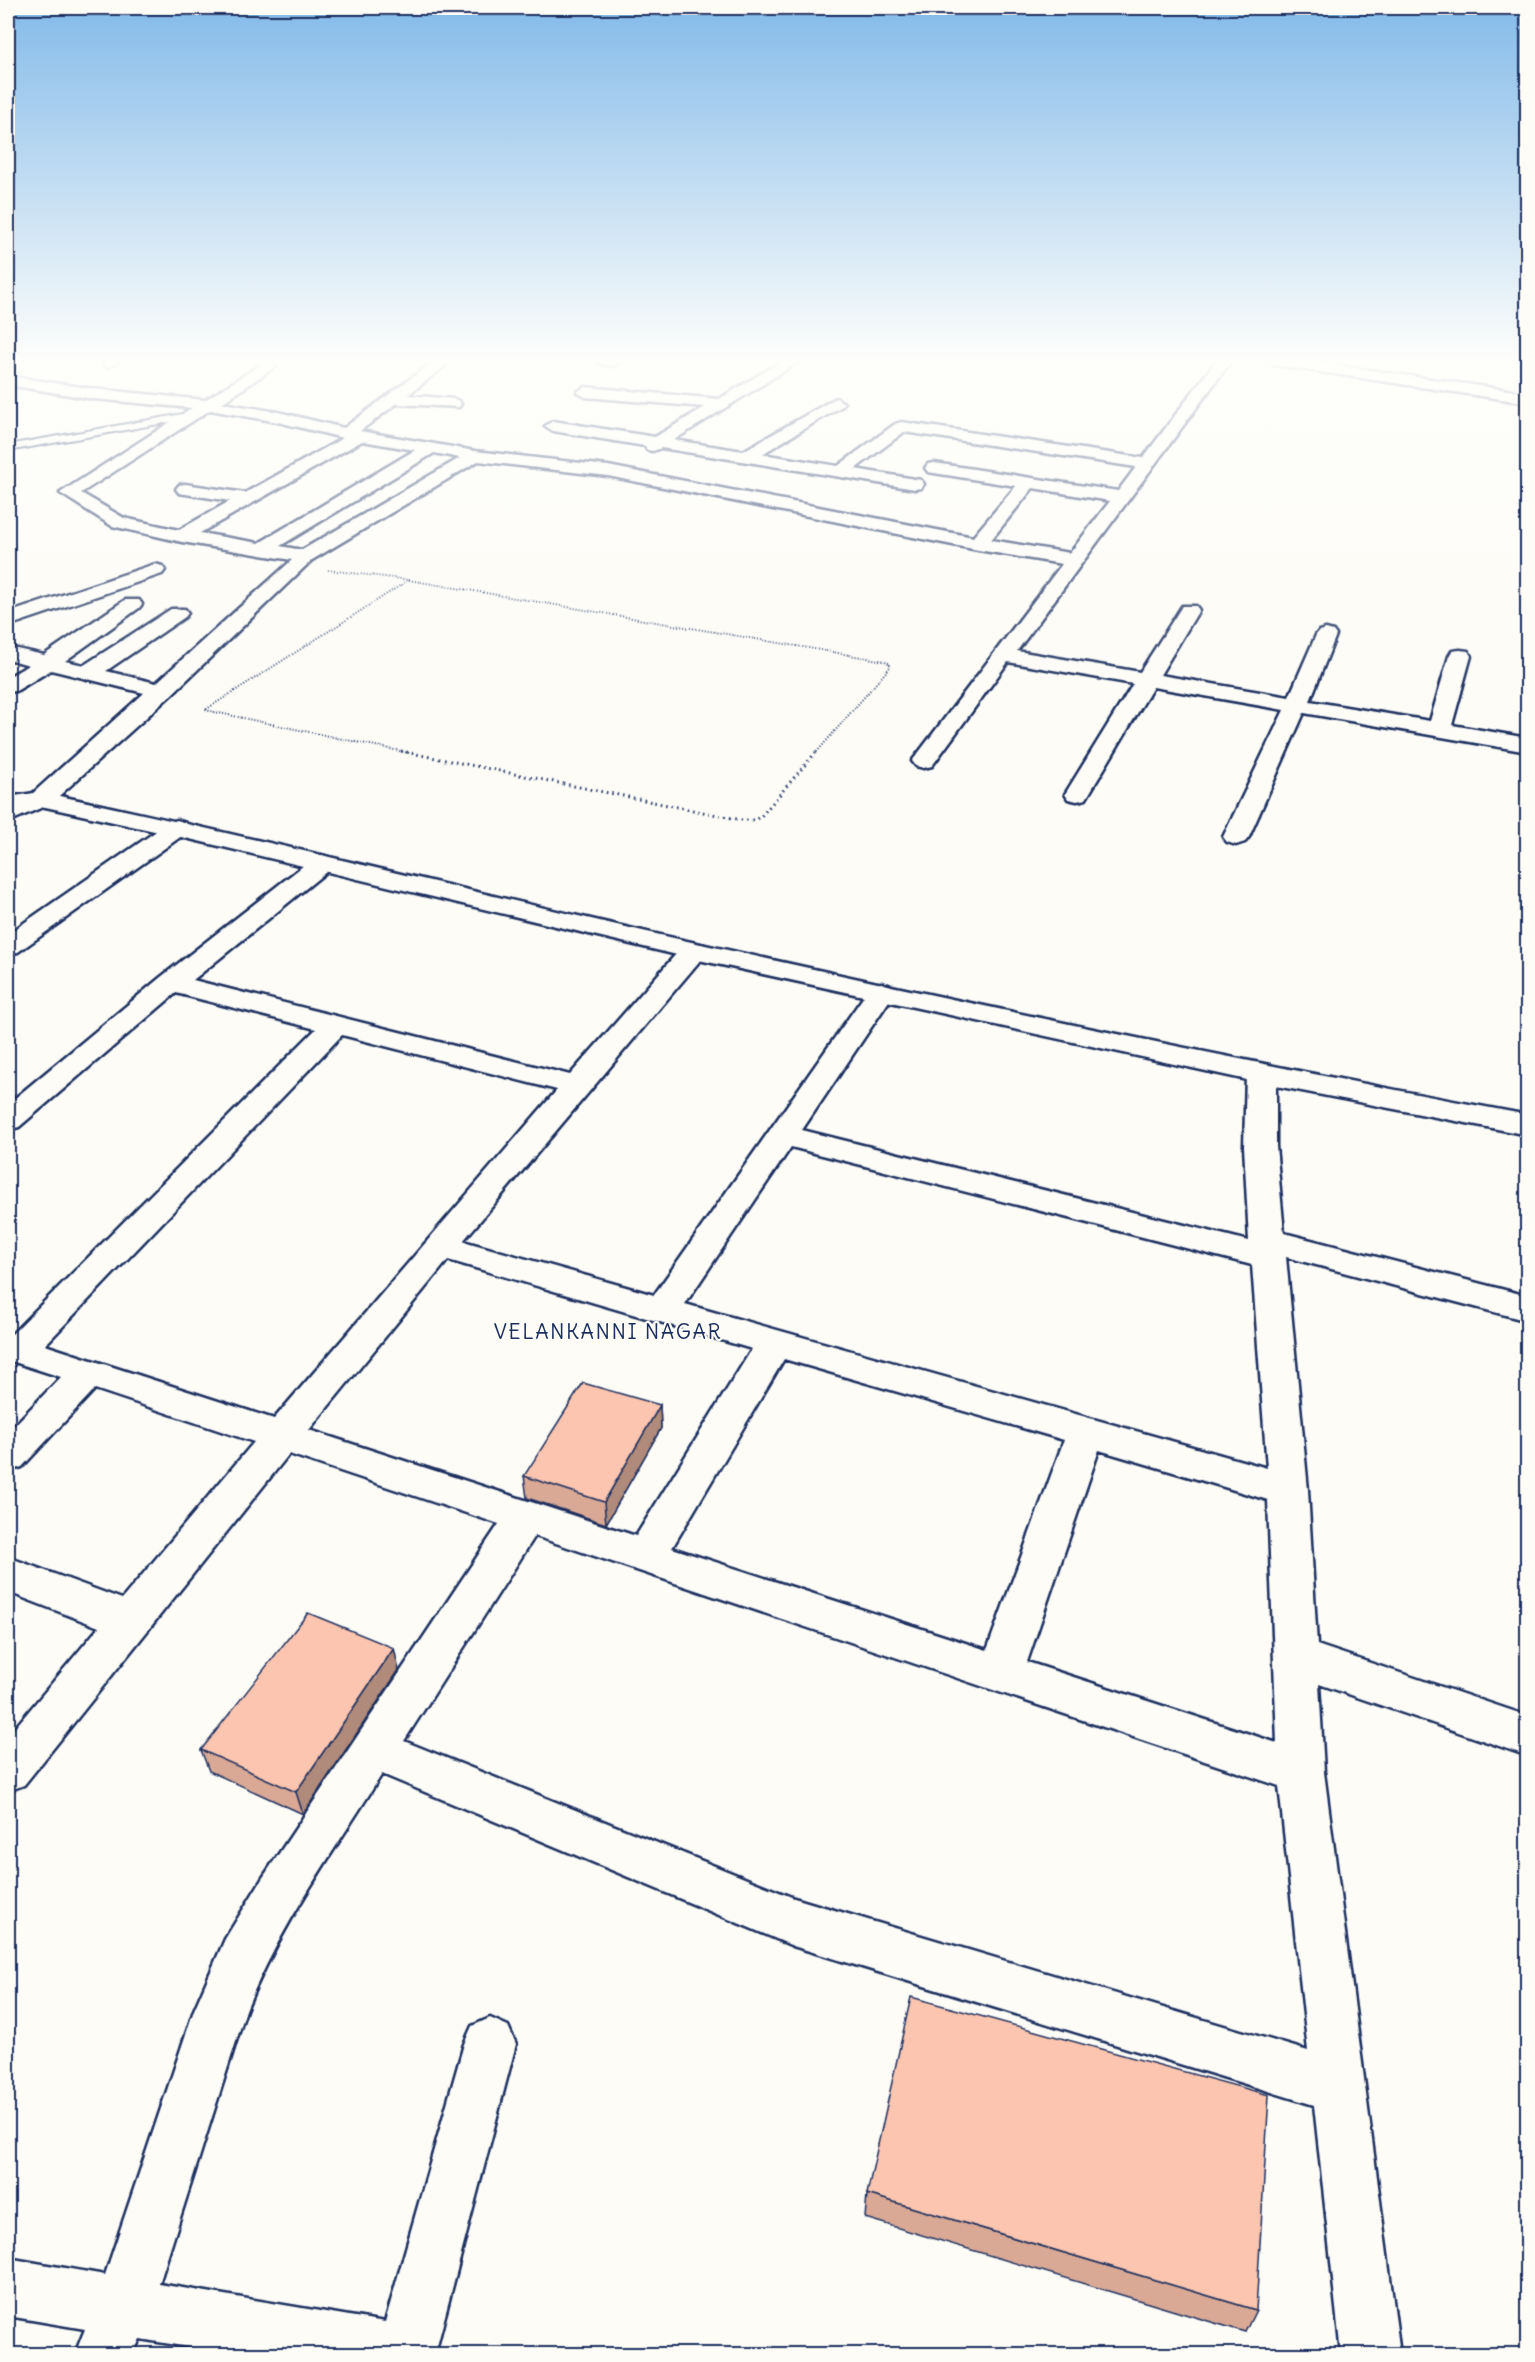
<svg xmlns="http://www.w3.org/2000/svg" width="1535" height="2362" font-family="Delius,sans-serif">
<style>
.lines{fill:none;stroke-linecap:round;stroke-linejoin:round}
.service-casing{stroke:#1b2f5e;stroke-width:4}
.minor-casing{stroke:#1b2f5e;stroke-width:5}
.secondary-casing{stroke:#1b2f5e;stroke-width:5}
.path-far1{stroke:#1b2f5e;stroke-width:2;stroke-dasharray:1 2;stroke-linecap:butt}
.path{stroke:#1b2f5e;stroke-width:3;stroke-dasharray:1.5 4;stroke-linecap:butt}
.service{fill:#fdfcf7;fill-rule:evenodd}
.minor{fill:#fdfcf7;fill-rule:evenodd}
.secondary{fill:#fdfcf7;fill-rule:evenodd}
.wall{fill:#d9a996;stroke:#1b2f5e;stroke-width:1.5}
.shaded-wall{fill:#b08a7a;stroke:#1b2f5e;stroke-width:1.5}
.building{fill:#fcc5af;stroke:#1b2f5e;stroke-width:1.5}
.labels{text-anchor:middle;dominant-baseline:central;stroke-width:4.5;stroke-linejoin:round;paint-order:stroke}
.neighbourhood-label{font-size:21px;letter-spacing:1.5px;fill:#1b2f5e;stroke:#fdfcf7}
</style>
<rect width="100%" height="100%" fill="#fdfcf7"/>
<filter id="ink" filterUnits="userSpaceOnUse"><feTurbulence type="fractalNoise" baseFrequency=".0167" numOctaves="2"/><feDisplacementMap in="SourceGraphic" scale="12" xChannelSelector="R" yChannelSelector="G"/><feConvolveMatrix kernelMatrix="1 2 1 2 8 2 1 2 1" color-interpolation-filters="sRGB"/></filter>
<g filter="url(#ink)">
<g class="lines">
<g class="service-casing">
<path id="service" d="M189 413 192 414V418L8 451V445Z"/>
</g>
<g class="minor-casing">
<path id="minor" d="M103 361H119L109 367 104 366Z
M258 361H273L276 366 222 403 278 412 344 428 434 361H451L408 395 453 399 459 401 461 404 459 407 396 404 360 431 475 451 608 466 973 537 1016 486 934 473 928 472 925 468 928 464 934 463 1118 491 1136 467 904 432 855 469 921 480 924 484 921 488 915 489 661 448 653 451 647 450 645 446 553 431 545 426 553 421 655 437 705 407 585 397 577 392 585 387 719 399 782 361H800L674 440 743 451 836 398 844 403 842 406 762 454 838 466 895 424 901 422 1143 458 1216 361H1231L1017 651 1140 672 1182 606H1196L1199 610 1160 675 1289 697 1316 635 1319 631 1326 629 1333 631 1336 635 1310 701 1430 721 1449 656 1452 651 1460 650 1468 651 1471 656 1452 725 1528 738V752L1304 713 1249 837 1245 842 1236 845 1227 842 1223 837 1284 710 1153 687 1089 794 1086 799 1077 801 1068 799 1065 794 1133 684 1008 662 932 766 924 768 916 766 912 761 916 756 1062 564 978 550 608 476 478 461 312 560 170 696 50 804 8 822V806L32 794 144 693 51 670 16 691 8 692V677L29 665 8 659V647L44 655 125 600H139L142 604 139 608 65 661 84 665 171 609H185L188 613 185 617 106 671 156 683 292 560 182 542 112 526 60 493 192 408 94 399 8 385V376L94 389 205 400 260 365ZM210 410 278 422 343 438 245 493 185 484 179 485 176 489 179 493 230 501 179 530 124 518 81 493ZM362 441 415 450 259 543 200 533ZM434 453 460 458 302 550 280 546ZM1033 488 1110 501 1070 553 991 540Z
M598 361H620V362L613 366 600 364Z
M1267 361H1307L1528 393V403L1274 365Z
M155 564 162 566 165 570 162 574 8 626V613Z
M177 820 186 823 190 828 186 833 18 952 8 954V934L168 823Z
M322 855 331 858 335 863 331 868 193 980 570 1075 684 945 694 943 704 945 708 951 463 1241 654 1295 871 986 881 983 891 986 895 992 802 1130 1249 1241 1244 1146 1246 1074 1250 1068 1261 1065 1272 1068 1276 1074V1146L1284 1233 1528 1296V1321L1286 1257 1308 1490 1317 1645 1528 1716V1756L1319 1684 1324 1772 1400 2354H1341L1314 2105 793 1946 382 1774C334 1851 280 1926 246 2010L159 2284 385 2322 464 2044 472 2026 490 2018 508 2026 516 2044 435 2354H231L140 2339 133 2354H75L85 2329 8 2316V2258L105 2275 194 2010 225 1939 262 1879 499 1524 289 1454 24 1785 8 1791V1736L99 1627 8 1592V1557L122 1599 254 1442 95 1389 22 1467 8 1471V1432L61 1377 8 1360V1333L12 1334 316 1029 176 993 19 1127 8 1130V1104L161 977 313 858ZM342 1035 557 1090 274 1419 45 1345ZM791 1147 1252 1265 1267 1468 685 1304ZM448 1260 752 1349 636 1536 309 1430ZM784 1359 1064 1440 987 1650 672 1548ZM1099 1450 1268 1500 1277 1743 1027 1662ZM535 1536 1279 1786 1308 2051 794 1898 404 1741Z"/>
</g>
<g class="secondary-casing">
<path id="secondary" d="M41 792C260 838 478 894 696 943 973 1005 1249 1063 1528 1115V1135L1261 1083 694 959 177 836 41 806 8 811V797Z"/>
</g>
<path class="path-far1" d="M328 570 409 580
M409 580 885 661 890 664V667L816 753
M409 753 205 710 409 580"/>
<path class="path" d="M401 751 742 820H755L762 815 817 751"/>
<use href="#service" class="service"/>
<use href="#minor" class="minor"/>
<use href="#secondary" class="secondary"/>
</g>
<path class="wall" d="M660 1405 661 1428 606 1524 527 1498 524 1476Z
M399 1670 303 1814 209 1771 201 1750Z
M867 2194 1256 2310 1245 2332 865 2218Z"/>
<path class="shaded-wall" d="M660 1405 661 1428 606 1524 604 1502Z
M394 1648 399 1670 303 1814 296 1792Z"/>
<path class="building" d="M583 1383 660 1405 604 1502 524 1476Z
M308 1613 394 1648 296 1792 201 1750Z
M911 1997 1269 2095 1256 2310 867 2194Z"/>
</g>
<linearGradient id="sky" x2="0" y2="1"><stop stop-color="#83bae9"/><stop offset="0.52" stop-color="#fefefb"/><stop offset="1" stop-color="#fefefb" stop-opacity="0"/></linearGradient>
<rect width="1535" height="692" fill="url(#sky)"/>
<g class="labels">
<g class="neighbourhood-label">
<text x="608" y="1331">VELANKANNI NAGAR</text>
</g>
</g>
<rect width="1535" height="2362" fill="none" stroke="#fdfcf7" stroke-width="30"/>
<rect x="15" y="15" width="1505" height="2332" fill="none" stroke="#1b2f5e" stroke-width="2" filter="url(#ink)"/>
</svg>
